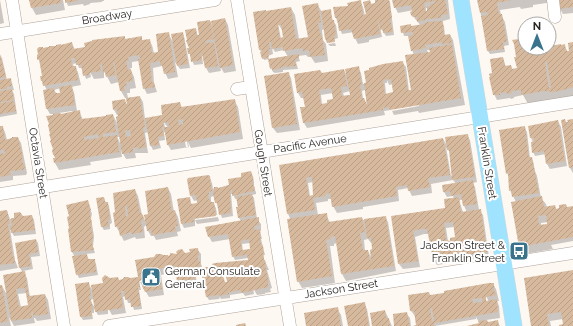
<svg xmlns="http://www.w3.org/2000/svg" width="573" height="326" font-family="Raleway,sans-serif">
<style>
.shadow{fill:#0003;fill-rule:evenodd}
.building{fill:url(#building-hatch);fill-rule:evenodd}
.lines{fill:none;stroke-linecap:round;stroke-linejoin:round}
.minor-casing{stroke:#ada39a;stroke-width:13}
.major-casing{stroke:#d8d8d7;stroke-width:17}
.minor{stroke:#fff;stroke-width:12}
.major{stroke:#a0e3fe;stroke-width:16}
.labels{text-anchor:middle;dominant-baseline:central;stroke-width:4;stroke-linejoin:round;paint-order:stroke}
.street-label{font-size:11px;fill:#292522;stroke:#fff}
.poi-label{font-size:11px;fill:#292522;stroke:#fff;text-anchor:end}
</style>
<defs>
<pattern id="building-hatch" width="6" height="6" patternUnits="userSpaceOnUse"><rect width="6" height="6" fill="#d7ba9e"/><path d="M-1 1l2-2M0 6l6-6M5 7l2-2" fill="none" stroke="#b9a088"/></pattern>
</defs>
<rect width="100%" height="100%" fill="#fef8f2"/>
<path class="shadow" d="M0 0 4 23 0 24Z
M30 0H63L65 10 36 15 32 8Z
M66 0H104V1H102V2L90 3V4L84 6 83 4 68 6Z
M381 0H389L390 2 394 35 386 36 380 27 382 37 369 40V42L358 44 355 38 354 32 342 34 336 18 334 8 349 7 360 1 363 7 365 16 367 15 370 1 372 5 376 4Z
M394 0H448L450 19 443 21V23H442L444 26 445 36 450 35 453 40 465 105 419 113 418 111 394 115 392 111 419 106 418 104 391 109V110L384 111 385 115 307 128 304 123 306 108 304 98H301L298 93 321 74 344 70 347 76 358 67 361 73 363 84 402 62 406 67 409 91H412L414 55 412 50 409 36H404L401 26 411 27 421 26 412 15 414 10 398 13 395 7ZM426 8H428V12H426ZM427 50H430L432 56 428 53ZM387 80 389 85 393 84 394 93 386 95 385 83H387ZM365 90 367 105 363 98 362 91ZM350 91 351 95 344 96 343 93ZM333 93 334 99 328 104H322L321 95Z
M478 0H553V2L533 5V7L521 9 520 7 500 10 501 15 505 22 509 45 504 46 505 52 490 54 488 51Z
M573 0V13L563 14 560 9Z
M317 4 322 12 330 10 333 21 336 25 338 38 335 39V41L327 42 324 29 322 30 323 40 326 44 328 61 315 63 311 57H308L306 55 298 56 300 61 296 62 298 69 283 70V72L275 73 273 72 271 68 288 57 284 50 275 52 272 47 273 54 268 56 269 59 264 60 260 50 254 13 266 12 291 8 295 15 299 39 309 38ZM278 24 283 31V43L281 39Z
M225 19 228 25 236 71 224 73 220 66 221 71 209 73 206 68 204 55 202 56 203 64 194 65 188 49 190 48 186 41H189L195 29 198 36H200L210 21 213 27Z
M168 33 173 42 182 33 184 36 190 68 180 69 175 62 178 77 168 79 162 66 153 68 154 83 157 92 147 94 144 88 139 61 132 62V68H130L134 77 136 88 130 89V93H127L128 98 140 97 143 102 145 119 163 116 180 103 182 108 234 100 238 107 243 139 191 148 188 142 189 147 171 150 168 145 166 132H164L165 140 159 141 161 148 153 150 151 146 149 132 145 133 148 153H135L136 158 126 159 121 150 122 157 90 162 91 165 59 170 55 163 56 159 54 155V114H50L47 109 44 91 47 90 44 85 41 63 38 59V49L72 43 75 50 124 37 126 40 141 38 143 41 149 40 152 45 154 53H159ZM77 63 79 68H83L86 79 91 77 90 72 94 79 104 78V71L111 84 119 82 121 91 125 98H127L129 107 124 100 114 110 117 115H119L118 125 113 115 83 120 79 111H77L74 92 71 87 81 85 78 72 75 67H74L73 64ZM61 88V94H57L54 90ZM72 111 73 112 61 115 59 113ZM164 122 168 128H165ZM183 130H185L188 147H186ZM117 137H120L121 145Z
M525 39V48H549V47L564 45 570 56 573 43V99L528 104 523 95 514 97V98L511 99 510 98 497 100 494 94 493 74 503 58 506 67 511 66 513 70 517 69V57Z
M335 43 336 46H330L328 44Z
M0 55 2 58 7 80 10 79 12 83 14 90H12L14 94 17 114 0 117Z
M288 73 291 78 300 130 277 133 273 128 265 77Z
M558 121 561 127 567 166 550 169 547 164 546 154 535 156 533 152V142L531 138 529 127Z
M573 121V173L570 168 566 123Z
M0 127H2L5 132 7 140 18 138 21 143 27 173 26 175 13 176V180L0 182Z
M524 127 527 132 530 158H531L533 161 535 171 537 176 541 198 546 204 547 208 555 207 557 210 573 207V241L551 245 553 249 524 254 520 247 516 202 510 190 509 177 507 173ZM548 222V225L541 226V223Z
M467 135 470 140 477 182 473 183 475 187 479 210 483 215 489 257 437 265 434 260 429 234H424L415 237 420 267 403 269 399 264 392 217 446 209 454 199 453 196 447 197 444 192 443 186 456 184 453 180 431 184 432 193 412 196 408 188 398 190 399 201 363 207V209L337 213 333 206 332 199H328V201L316 203 318 215 326 214 330 223 362 218 363 220 385 217 388 222 396 271 346 281 342 274 337 243 334 244V246H330L335 283 302 288 298 281 291 220 288 214 280 166 443 139 448 147ZM446 147 451 154 453 176H451ZM313 182 314 196H310L308 183ZM459 200H463L464 206 467 212H463ZM454 227 456 238 452 242 448 241 446 228ZM368 239 371 243H373V250L371 257 368 251H365L364 240Z
M253 176 254 182V188L256 192V194L252 195 254 198 257 219 261 224V231H260L262 239H261L265 255H263L264 259 269 270H267L272 288 270 289 271 292 265 293V294L257 295 253 288 254 294 245 296 243 293 230 295V298L221 299 220 297 219 299 209 300 207 297 204 275 196 277 197 284 182 287 178 281 177 271 161 275 164 295 149 297 140 282 148 280V279L140 280V282L139 281 141 290H139L142 309 134 310 132 303H128L126 296 123 297 126 313 112 315 108 308V314L98 315 94 308V313H92L93 319 83 320 81 317 76 285 88 283 93 291 110 280 120 281 139 278 168 257 191 253 197 249 201 254V264L203 269 250 265 248 258 235 260 233 256 230 239 212 242 207 233 206 227 241 221 239 218 237 198 235 199 233 194H231L233 216 222 218 214 196 211 197V203H213L216 208 217 215 195 218V226L184 228 182 224 178 199 189 198 192 205 198 204V200L194 201 191 196 209 177 212 183 213 189 217 188 218 189ZM250 243 251 250 243 251 242 244ZM222 275H227L228 283H224ZM94 299 95 308 90 300Z
M168 188 171 194 174 212 175 211 178 217 181 231 177 232 178 236 156 240 154 236H151L148 231 147 224 144 227 145 238 136 239 135 237 124 241 116 226 114 213 135 190 138 196 142 215 146 222 150 215Z
M104 198 106 203H107L109 206 112 223 110 224V229L104 230 102 227 98 199Z
M88 202 92 214 91 218 94 236 93 247 95 253 86 254 89 260H94L96 264 98 275 79 278 77 274 75 257 72 252 69 229Z
M7 211 10 219 32 216 34 220 36 234 14 236 10 229 15 260 18 268 0 271V212Z
M218 217 219 221 197 224 195 220Z
M36 240 38 243 40 256 31 257 33 269 23 271 27 278 30 297 45 295 48 300 51 319 37 321 35 318H34L35 323 14 326 9 317 11 326H0V286H2L7 295 23 273 20 268ZM27 293 29 306 21 307 18 294Z
M573 271V326H560L564 325 563 319 550 321 551 326H532Z
M493 284 496 289 499 301H497L499 306 500 318 486 320 488 323 497 321 500 326H468L480 324 476 317V319L435 326H414L417 325 415 316 411 311 409 296H430ZM484 292 489 302H487L482 293Z
M364 304 367 309 370 326H349Z
M337 308 341 315 343 326H307Z
M385 311 392 326H373Z
M406 313 410 318 411 326H395Z"/>
<path class="building" d="M29 0H61V3L31 8Z
M65 0H77V1L65 3Z
M361 0 363 15 366 14 363 2 370 0 371 4 375 3V0H389L392 18 390 19 393 32 383 33V29L380 30 379 21H378L380 34 354 39 351 29 339 31 337 18H335L333 7 348 6 347 3Z
M392 0H445L448 14 441 15V18L425 19V20L417 22V17H413L411 15 410 12 412 11 411 5 394 8ZM435 1V3L430 4V6L427 7V11H425L424 3Z
M477 0H511L497 3 499 14H502L507 42H503L504 49 487 51 481 16 488 15 487 12 480 13Z
M558 0H573V7L559 9Z
M318 3 321 22 318 23 321 36H322L325 55 310 57 309 50 303 51 302 48 283 51V47L272 49 271 42H269L270 49H267L269 50 270 54H268L269 57 262 59 260 52H262V50H259L253 12 266 10V11L291 7 296 39 308 37 302 6ZM278 25H281L283 37 280 38Z
M331 9 332 20H334L336 35 334 36 335 42 327 43 326 40 325 39 321 11Z
M225 18 233 65 220 68 211 21Z
M210 20 214 39 205 41 206 43 214 42 218 66 205 68 202 54H201L202 60 191 62 190 54H188L187 48H189L186 40H187L185 30 196 28 197 35H199L197 22Z
M441 21 443 22 444 35 450 34 452 43 442 44V42L425 45 426 48 411 51 408 36 413 35 412 32 401 33 400 26 411 24V26L424 24 426 22Z
M169 32 175 72 164 74 162 65H160V61L150 63 152 82H154L155 87 143 89 138 59H140L139 55 128 57 129 61H126L128 70 131 69 133 81 126 82 127 86H124L125 91H120L114 62H113L116 75 106 77 105 72 103 73 102 64 100 65 101 71 89 73V75L83 76 81 65H76L75 58H71L72 66H76L78 80 43 86 42 81H41L40 76H42L39 59 37 60V55L38 54 37 49 39 47H43V48L49 47V46H56V45L61 44V45L72 42 73 49 85 47 84 43 92 41V40L125 36V39L142 36V40L150 39 152 53 158 52 156 34Z
M183 32 188 64 177 66 171 34Z
M525 38V48H549V43L550 46 561 44V45L565 44 566 51H569L568 43 573 42V87L563 90 554 92 544 91 521 95V90L511 91 512 93 507 94 506 92 500 93V95H493L489 77H490L489 74 492 73 490 59 503 57 505 66 511 65 512 69 517 68 514 57H516L514 44 512 40ZM545 62H547L551 88H549Z
M452 44 461 98 390 110 389 107 383 108V110L303 123 300 107H305L302 92 297 93 294 74 320 70 322 73 344 69 347 86 341 87 342 96 350 95 345 69 359 66 362 85H360L362 98H364L367 105 364 83H366L364 71 369 70V68L383 64 403 61 408 90H411L405 55 430 52 429 48ZM391 79 393 92 385 94 383 80ZM331 88 333 99 327 100V103L321 104 319 90Z
M0 54 6 77 0 78Z
M299 54V58L295 59 296 66 281 67V68L272 70V68L270 69 268 59Z
M289 72 297 124 272 128 264 76Z
M11 78 12 86 7 87V89H0V80Z
M72 85 75 105 46 109 43 90 54 88 55 93H60L59 87Z
M12 89 14 100 0 102V91Z
M140 96 145 127 143 128 146 147 138 149 137 147 133 148V152L122 154 116 117 118 116 117 109 113 110 112 101 125 99 126 104H127L126 98ZM130 130 131 136 126 137 125 131Z
M235 99 240 132 167 145 164 127H169L168 122 163 123 164 127H162L164 136 158 137 159 145 150 146 145 118 162 115 161 105 180 102 181 107ZM183 119V124L179 125 178 120Z
M14 101 16 111 0 114V103Z
M80 110 81 119 106 116V115L113 114 116 132 102 134 103 137 117 135 119 152 54 163 53 158H55L54 155H53L52 150 53 149 50 141 51 140 49 134H50L48 125 49 124 46 116 53 115V114L60 113 61 114ZM98 134 99 138 84 140V137Z
M565 119 566 122H568L567 120 573 119V167L569 168 561 120Z
M558 120 565 161 546 164 544 151 532 153 531 142 534 141V138H530L528 126Z
M0 126H3L5 140 12 138V137H18L23 157H22L23 164H24L25 167 23 170 10 171 11 175 0 177V154L5 153 4 150H0Z
M525 126 529 157H532L539 193 512 197 511 190 509 191 508 173 506 174 499 130Z
M468 134 475 177 452 180 449 150H447L445 137Z
M443 138 450 175 428 178 430 187 408 191 407 185 396 187 397 196 332 207 330 193 325 194 326 196 313 198 315 210 287 214 279 165ZM309 177H312L313 195 309 196 306 178Z
M251 171 253 177V184L255 188 254 191 232 196V190L230 191 231 213 219 215 217 203H215L213 194 214 187H218V188L229 185 228 179 241 177V173Z
M208 175 210 176 212 191 209 192V194H208L209 200H210L211 202H214L216 216 193 219 194 222 181 224 177 199 190 197 191 204 197 203 196 195 190 196 187 180 188 178Z
M473 180 477 204 463 206 461 194 451 196 450 191 443 192 442 185Z
M168 187 172 211 175 210 178 226H175L176 231 152 235 151 230 147 231 144 215 148 214 145 191Z
M135 189 140 212 143 215 144 219 141 221 143 232 132 234 131 232 120 236 118 226 115 227 113 213 115 212 113 193ZM125 206H127L128 216 126 217Z
M252 194 256 215 238 218 236 207H238L236 197Z
M542 196 544 207 555 205 556 209 559 208V205L566 204 567 207 573 206V237L519 247 511 202ZM546 215 547 224 539 225 538 216Z
M104 197 105 202H108L110 220H108L109 226 101 227 96 198Z
M459 197 461 212 481 209 487 252 433 260 427 229H421L413 231 418 261 398 264 391 216 445 208 444 199ZM453 222 455 237 450 238V241L446 240 444 223Z
M88 200 91 210H90V214L92 224 91 226 93 236 92 243 94 250 71 252 68 229 69 228 67 217 69 216 66 205Z
M7 210 10 224H8L13 257 14 256 15 263 0 265V211Z
M20 212 23 216 32 215 35 230 11 233 10 226H12L11 218H14V213Z
M327 213 328 222 362 217 365 232 360 233 363 250H368L370 261 371 259 370 250 372 249 371 238H367L364 219 386 216 394 266 341 274 335 236 330 237 331 239 326 240 332 276 297 282 287 219Z
M259 217V225L254 226 255 230 260 229 261 246 263 245 264 260H265L266 265H265L269 283H268V287L242 293 240 290 229 292V294L218 296V294L217 295 206 297 201 270 194 271 195 279 177 282 175 266 158 269 162 289 145 292 142 286H144L143 280 139 281 140 287H138L141 306 131 307 130 299 125 300 124 291H121L123 308 95 312 91 285 103 283 102 278 105 275 110 278 118 277 119 280 123 279 124 277H128L130 278 138 277 135 260 154 257 156 254H161L163 255H168V256L170 255V253L177 254 176 252 178 250 182 249 185 253 190 252 189 249 198 248 199 255 198 256V261H200L201 270 202 268 213 266 212 264 215 263 248 260 247 255 251 254 232 257 228 234 208 237 205 227ZM249 239 250 249 242 250 241 241ZM223 276H226L227 282H225Z
M36 239 38 252 29 254 31 266 19 268 15 243Z
M87 254 88 259H95L96 272 76 275 72 256Z
M573 270V326H559V325L563 324 561 312 547 314 549 326H531L524 278Z
M25 271 29 296 45 294 48 314 33 316V312L31 313 32 318 11 321 3 275ZM25 288 28 305 19 307 16 289Z
M89 282 91 296H89L91 300 93 309 91 310 92 316 80 317 75 284Z
M489 283H494V292L495 291 496 295 486 297V301L497 299 498 312 434 323V326H413L416 325 414 311H410L408 295 429 292 430 295 444 293V291ZM482 298V302L473 303 472 299ZM430 308H432L434 321H432Z
M0 285H2L8 321 0 323Z
M365 302 369 326H348L344 306Z
M338 307 341 326H306L304 313Z
M385 310 386 318H389L390 326H372L370 313Z
M407 312 410 326H394L393 314Z
M487 320 488 322 498 320 499 326H467L479 323 478 321Z
M245 323 246 326H236V325Z"/>
<g class="lines">
<g class="minor-casing">
<path id="minor" d="M12 0 64 326
M237 0 290 326
M553 0 555 17
M0 34 215 0
M237 89 250 87
M0 194 573 102
M109 326 573 253"/>
</g>
<g class="major-casing">
<path id="major" d="M461 0 514 326"/>
</g>
<use href="#minor" class="minor"/>
<use href="#major" class="major"/>
</g>
<defs>
<g id="bus-square" transform="scale(1)"><rect x="-9" y="-9" width="18" height="18" rx="4" fill="#39748c" stroke="#fff"/><path d="M-5-6H5V4H4V6H2V4H-2V6H-4V4H-5ZM-3.5-4V0h7V-4ZM-3.5 1.2v1.5H-2V1.2ZM2 1.2v1.5H3.5V1.2Z" fill="#fff"/></g>
<g id="civic-square" transform="scale(1)"><rect x="-9" y="-9" width="18" height="18" rx="4" fill="#39748c" stroke="#fff"/><path d="M-.6-6.5H3V-4.5H.6V-3L4-1V1h2V6H-6V1h2V-1L-.6-3ZM-1.2 2.5V6h2.4V2.5Z" fill="#fff"/></g>
</defs>
<g fill-rule="evenodd">
<use href="#bus-square" x="519" y="251"/>
<use href="#civic-square" x="151" y="277"/>
</g>
<g class="labels">
<g class="street-label">
<text transform="translate(107 17) rotate(-9)">Broadway</text>
<text transform="translate(310 144) rotate(-9)">Pacific Avenue</text>
<text transform="translate(38 163) rotate(81)">Octavia Street</text>
<text transform="translate(263 163) rotate(81)">Gough Street</text>
<text transform="translate(487 163) rotate(81)">Franklin Street</text>
<text transform="translate(341 289) rotate(-9)">Jackson Street</text>
</g>
<g class="poi-label">
<text x="505" y="245">Jackson Street &amp;<tspan x="505" dy="13">Franklin Street</tspan></text>
<text x="165" y="271" text-anchor="start">German Consulate<tspan x="165" dy="13">General</tspan></text>
</g>
</g>
<g transform="translate(537 36)"><circle r="19" fill="#ffffff" stroke="#a9a8a7"/>
<path d="M0-3L7 15L0 10L-7 15Z" fill="#39748c"/>
<text y="-6" font-size="11" font-weight="bold" text-anchor="middle" fill="#292522">N</text>
</g>
</svg>
